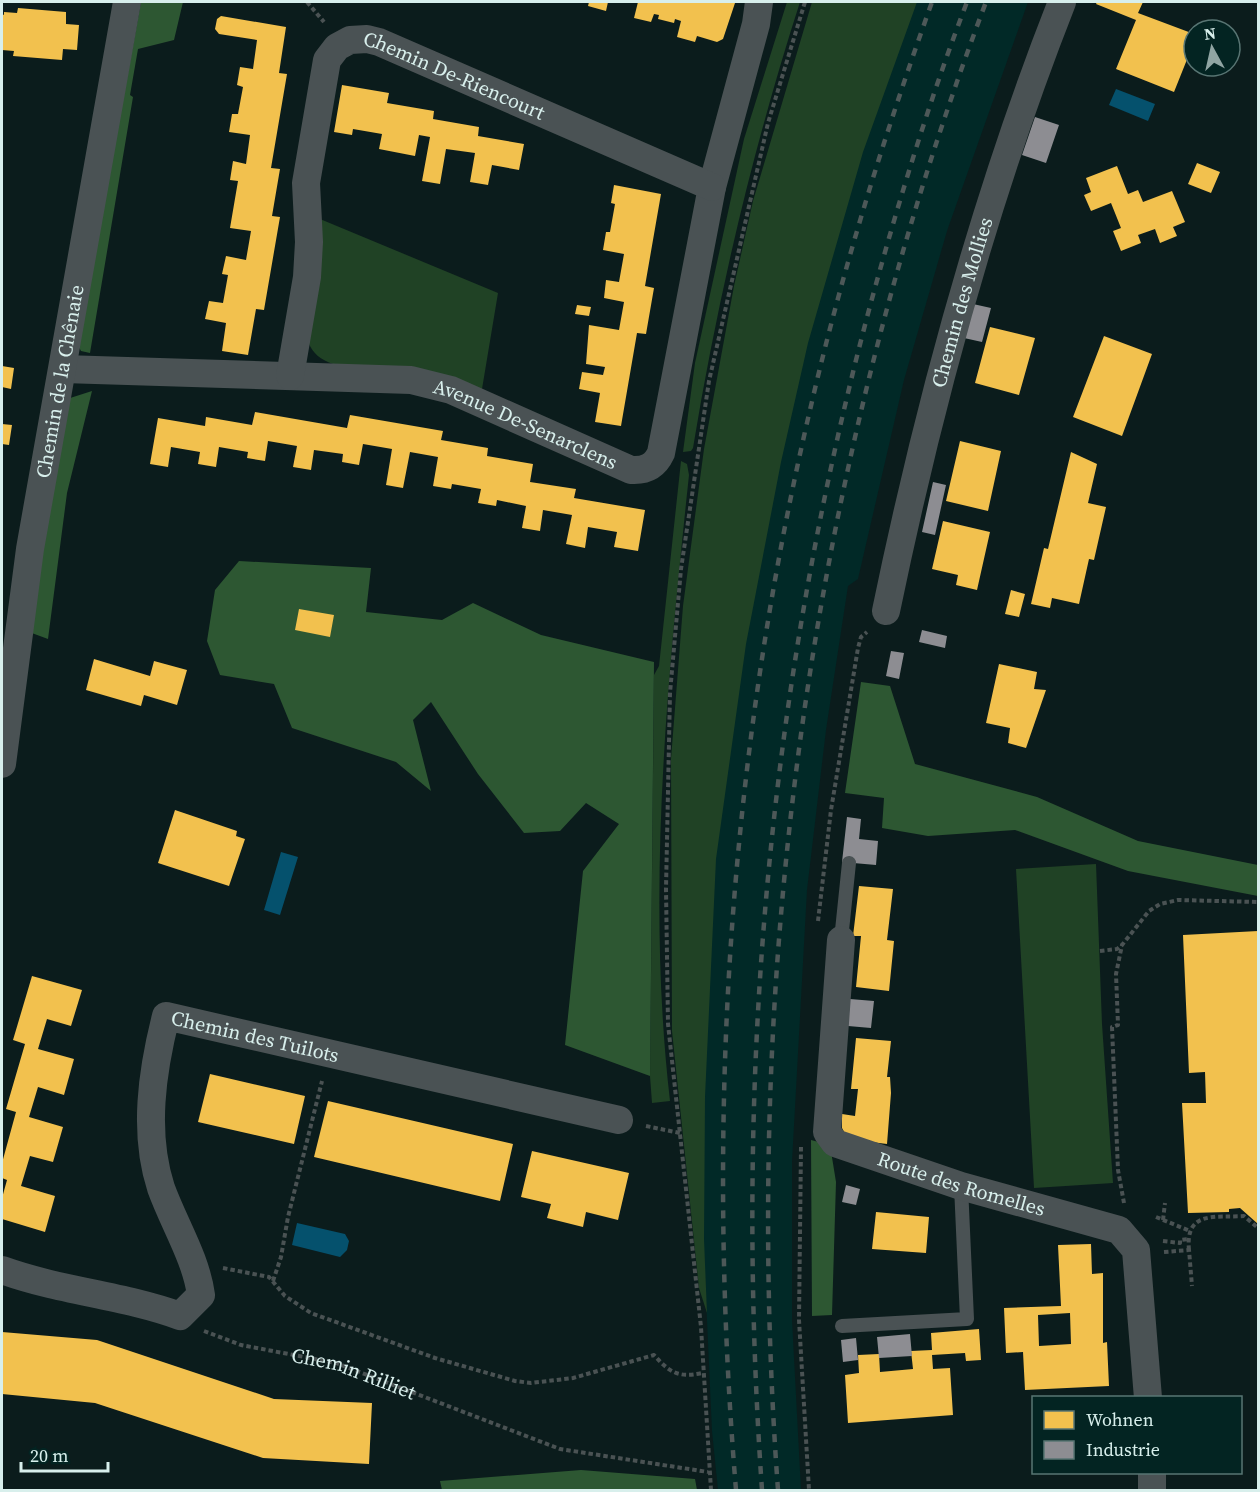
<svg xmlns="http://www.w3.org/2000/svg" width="1260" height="1492" font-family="'Source Serif 4',serif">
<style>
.built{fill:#012927}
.green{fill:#204225}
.forest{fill:#2d5732}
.water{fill:#05516d}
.homes{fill:#f2c14e;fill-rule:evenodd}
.industry{fill:#8d8d92}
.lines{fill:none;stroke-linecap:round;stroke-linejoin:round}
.path{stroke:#4a5253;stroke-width:4;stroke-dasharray:4.5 3;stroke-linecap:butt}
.service{stroke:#4a5254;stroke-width:14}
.minor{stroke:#4a5254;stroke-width:28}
.rail{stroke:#4d5858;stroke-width:4.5;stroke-dasharray:8 8;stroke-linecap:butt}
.labels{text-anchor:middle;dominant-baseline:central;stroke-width:6;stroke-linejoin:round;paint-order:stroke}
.street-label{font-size:20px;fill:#d8efec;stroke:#032422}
</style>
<rect width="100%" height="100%" fill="#0b1c1c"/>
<path class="built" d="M853 2H1028L947 231 904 380 858 579 848 586 826 730 807 890 792 1162V1320L801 1490H718L712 1431 695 1055 711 724Z"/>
<path class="green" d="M787 2H800C753 148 718 296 693 448L691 451 683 452 695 363 744 139Z
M812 2H917L863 152 808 343 781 462 746 644 716 859 705 1097 704 1239 707 1313 699 1288 672 1031 671 759 683 606 704 449 734 286 753 201Z
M320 219 498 293 482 389 333 364C320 359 314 355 308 342Z
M681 461 687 464 689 475C667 683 646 892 670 1101L652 1103 650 1076 654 675 659 666Z
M1096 864 1102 1024 1113 1183 1034 1188 1016 869Z"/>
<path class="forest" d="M141 2H183L174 40 138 49 130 95 133 97 90 353 81 351 78 345Z
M92 391 67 493 48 639 29 632 67 399Z
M239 561 371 568 366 612 442 620 473 603 541 635 654 662 650 1076 565 1045 583 871 619 824 586 803 560 831 524 833 478 774 431 702 413 720 431 791 396 762 292 728 274 684 220 675 207 641 215 590Z
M861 682 890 686 915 764 1037 797 1138 841 1258 865V896L1128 871 1015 830 928 836 882 828 884 798 845 793Z
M811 1140 830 1145 836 1182 832 1315 812 1316Z
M581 1470 695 1479 697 1490H442L440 1481Z"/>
<path class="water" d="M1116 89 1155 104 1148 121 1109 105Z
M281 852 298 857 280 915 264 910Z
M297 1223 345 1234 349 1241 347 1250 340 1257 292 1245Z"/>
<path class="homes" d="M589 2H608L606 11 588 6Z
M638 2H728L735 3 723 39 717 42 697 36 695 42 677 37 681 21 675 19 674 23 658 19 659 15 654 14 651 22 634 18Z
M1097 2H1143L1138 13 1194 34V42L1174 92 1116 69 1136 20 1096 4Z
M18 8 66 12V24L79 25 77 50 63 49 62 60 13 56 14 51 2 50V14L4 15V12L17 13Z
M221 16 286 27 279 73 287 74 271 168 280 169 272 216 280 217 264 310 256 309 248 355 222 351 226 323 205 319 209 301 223 303 228 275 222 274 226 256 246 260 251 231 230 228 238 181 230 180 233 161 246 164 250 135 229 132 232 114H238L243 87 237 85 240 67 253 69 257 40 219 34 215 29 217 19Z
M342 85 389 93 387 103 434 111 433 119 479 127 478 136 524 144 519 170 492 165 488 185 470 182 475 153 446 149 440 184 422 181 430 137 419 135 415 156 379 149 382 134 353 129 352 135 334 132Z
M1197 163 1220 172 1211 193 1188 184Z
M1117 166 1128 194 1138 190 1143 202 1172 191 1185 222 1173 227 1177 236 1160 243 1155 229 1138 235 1141 243 1121 251 1113 231 1121 228 1111 203 1091 211 1084 195 1091 192 1086 178Z
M614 185 661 194 645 286 654 288 646 334 637 333 621 426 595 422 600 393 579 389 582 372 603 375 605 367 586 364 589 325 619 330 624 302 604 298 606 280 619 282 624 254 603 250 606 232H610L615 204 611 203Z
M577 305 591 307 589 316 575 314Z
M990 327 1035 338 1019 395 975 383Z
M1104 336 1152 354 1122 436 1073 417Z
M2 366 14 368 11 389 2 387Z
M255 412 347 428 350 415 443 431 441 440 488 448 487 456 533 464 530 482 576 489 574 498 645 510 638 551 614 547 617 532 588 527 585 548 566 544 572 515 543 510 540 531 522 528 526 506 497 500 496 506 478 503 481 489 452 484 451 489 433 486 438 457 410 452 403 488 386 485 392 449 363 444 359 465 342 462 343 454 314 450 311 470 293 467 297 446 268 441 265 461 247 458 248 452 219 447 216 467 198 464 200 452 171 447 168 467 150 464 158 418 205 426 206 417 252 425Z
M2 424 12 425 9 445 2 444Z
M960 441 1001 451 988 511 946 501Z
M1071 452 1097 464 1088 503 1106 507 1094 560 1089 559 1079 604 1052 598 1050 608 1031 604 1044 548 1048 549Z
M943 521 990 532 977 590 956 585 958 575 932 569Z
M1011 590 1025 594 1019 617 1005 614Z
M299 609 334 615 330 637 295 630Z
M94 659 150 676 154 661 187 670 177 705 144 695 141 706 86 690Z
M999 664 1037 672 1034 689 1046 690 1026 748 1008 743 1010 728 986 723Z
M175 810 237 831 236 836 245 839 229 886 158 863Z
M859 886 893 889 887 940 894 941 889 991 856 987 861 936H853Z
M1258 931V1224L1240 1208 1229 1209V1212L1188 1213 1182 1103H1206L1205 1072 1189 1073 1183 935Z
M32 976 82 990 71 1026 47 1019 38 1049 74 1059 64 1095 38 1087 29 1117 63 1127 53 1162 30 1156 21 1186 55 1196 45 1232 2 1219V1198L7 1180 2 1178V1163L16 1112 6 1109 25 1044 13 1040Z
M856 1038 891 1041 887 1077H890L891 1093 887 1144 848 1139 842 1128V1114L855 1116 858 1089H851Z
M210 1074 305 1096 294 1144 198 1122Z
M328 1101 513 1144 500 1201 314 1157Z
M532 1151 629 1173 618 1220 586 1212 583 1227 547 1218 551 1204 521 1197Z
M876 1212 929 1217 926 1253 872 1249Z
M1091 1244 1092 1274 1103 1273V1343L1107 1342 1109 1386 1025 1390 1023 1352 1006 1353 1004 1308 1061 1306 1058 1245ZM1070 1313 1071 1344 1039 1346 1038 1315Z
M979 1329 981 1360 966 1361 965 1353 932 1355 933 1369 950 1368 953 1415 848 1423 845 1375 859 1373 858 1355 879 1354 880 1372 913 1369 911 1351 932 1350 931 1333Z
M2 1332 97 1340 274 1399 372 1403 369 1464 263 1458 95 1403 2 1394Z"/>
<path class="industry" d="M1035 117 1059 125 1046 163 1022 155Z
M973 304 991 308 982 342 964 338Z
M933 482 946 485 935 535 922 532Z
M922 630 947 636 945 648 919 642Z
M891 651 904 653 899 679 886 676Z
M847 817 861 819 859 839 878 841 876 865 842 862Z
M850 999 874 1001 871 1028 848 1026Z
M846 1185 860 1189 856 1205 842 1202Z
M910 1334 912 1356 879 1358 877 1337Z
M856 1338 858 1360 843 1362 841 1340Z"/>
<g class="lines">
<g class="path">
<path d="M307 2 324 22"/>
<path d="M818 921 831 810 858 648 861 637 867 632"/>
<path d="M1100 951 1117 949 1122 945"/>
<path d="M646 1126 680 1133"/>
<path d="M801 1147 799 1320 809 1490"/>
<path d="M1124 1203 1118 1170 1112 1027 1118 1025 1116 974 1122 945 1149 911 1160 904 1178 900 1258 902"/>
<path d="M1156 1217 1190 1231"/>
<path d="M1163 1220 1165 1203"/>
<path d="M1163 1241 1180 1243V1240L1188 1239"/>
<path d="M1189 1250C1185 1210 1215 1218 1244 1216L1258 1228"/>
<path d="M1164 1252 1189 1250 1192 1286"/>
<path d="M223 1268 269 1277 285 1296 311 1313 435 1358 515 1381 531 1383 573 1378 654 1355C670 1373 679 1378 702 1373"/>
<path d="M273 1281 281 1257 288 1217 322 1081"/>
<path id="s1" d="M204 1331 241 1345 336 1363 560 1449 708 1472"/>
<path d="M711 1490 701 1327 668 1024 666 889 670 693 681 569 709 381 768 123 805 2"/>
</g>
<path class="service" d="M841 940 849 863
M842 1326 967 1319 961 1186"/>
<g class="minor">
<path id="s2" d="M63 369 411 380 451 390 631 470C646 471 655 466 661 453L712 187 756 24 759 2"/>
<path id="s3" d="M290 376 307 277 309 242 306 183 327 60 337 47 350 40 367 39 379 42 712 187"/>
<path id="s4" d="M886 611C929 403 984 200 1062 2"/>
<path id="s5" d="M2 764 30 549 127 2"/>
<path id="s6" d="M841 940 827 1132 835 1143 961 1186 1119 1230 1136 1250 1148 1398"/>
<path id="s7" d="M2 1270C60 1291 122 1295 180 1316L201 1295C196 1258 174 1224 161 1188 143 1133 152 1071 166 1016L619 1120"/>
<path d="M1152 1472V1490"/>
</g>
<path class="rail" d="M736 1490C706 1129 727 764 810 410 842 271 884 136 932 2
M762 1490C734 1090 766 695 870 306 898 203 929 101 967 2
M778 1490C741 986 807 475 986 2"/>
</g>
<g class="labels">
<g class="street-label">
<text stroke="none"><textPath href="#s3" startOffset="462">Chemin De-Riencourt</textPath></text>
<text stroke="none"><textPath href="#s4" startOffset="318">Chemin des Mollies</textPath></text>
<text stroke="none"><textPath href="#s5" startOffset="387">Chemin de la Chênaie</textPath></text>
<text stroke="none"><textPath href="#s2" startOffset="471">Avenue De-Senarclens</textPath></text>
<text stroke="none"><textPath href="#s7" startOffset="594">Chemin des Tuilots</textPath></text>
<text stroke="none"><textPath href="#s6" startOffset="339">Route des Romelles</textPath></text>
<text stroke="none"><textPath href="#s1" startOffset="156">Chemin Rilliet</textPath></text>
</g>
</g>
<rect width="1260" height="1492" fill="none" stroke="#d8efec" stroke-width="6"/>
<rect x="1032" y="1396" width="210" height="78" fill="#032422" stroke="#587573" stroke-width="1.5"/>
<rect x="1044" y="1411" width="30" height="18" fill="#f2c14e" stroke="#587573" stroke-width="1.5"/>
<text x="1086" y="1426" font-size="18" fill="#d8efec">Wohnen</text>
<rect x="1044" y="1441" width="30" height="18" fill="#8d8d92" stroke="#587573" stroke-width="1.5"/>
<text x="1086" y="1456" font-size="18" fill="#d8efec">Industrie</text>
<g transform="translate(1212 48) rotate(352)"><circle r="28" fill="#032422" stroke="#587573" stroke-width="1.5"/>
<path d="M0-4.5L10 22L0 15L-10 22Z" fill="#90a5a3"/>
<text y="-9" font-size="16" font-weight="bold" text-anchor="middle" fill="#d8efec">N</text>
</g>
<path d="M21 1462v9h87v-9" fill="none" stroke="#d8efec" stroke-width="3"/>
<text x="30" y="1462" font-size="18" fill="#d8efec" stroke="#032422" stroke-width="4.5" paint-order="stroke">20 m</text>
</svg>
